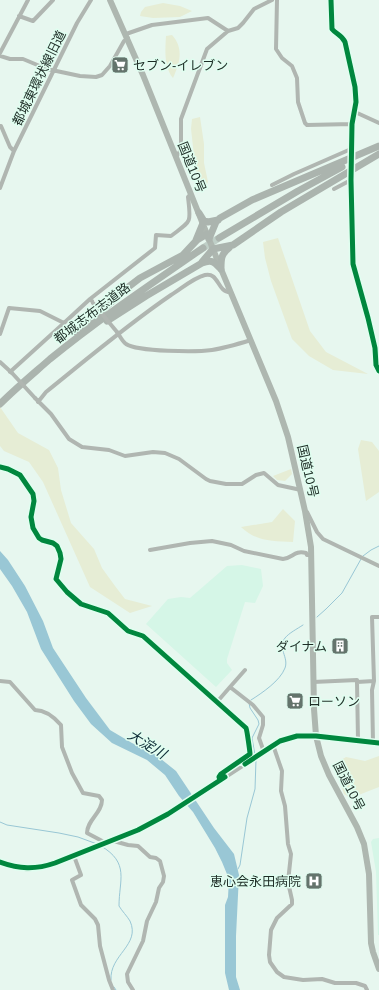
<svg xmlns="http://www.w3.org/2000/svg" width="379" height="990" font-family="Helvetica,'Noto Sans JP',sans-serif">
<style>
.built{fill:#d5f6e7}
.green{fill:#e6edd5}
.water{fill:#99c7d5}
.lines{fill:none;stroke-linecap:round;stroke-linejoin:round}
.stream{stroke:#99c7d5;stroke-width:1}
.motorway-tunnel{stroke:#bfcfc7;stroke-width:7;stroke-dasharray:7 3.5;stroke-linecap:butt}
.minor{stroke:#b0b6b1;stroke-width:4}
.tertiary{stroke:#b0b6b1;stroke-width:5}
.trunk{stroke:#aeb7b0;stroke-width:6}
.motorway{stroke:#abb4ae;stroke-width:7}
.minor-bridge{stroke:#b0b6b1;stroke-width:4}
.cycleway-casing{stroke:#e0fef0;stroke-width:8}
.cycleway{stroke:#00873e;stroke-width:5}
.labels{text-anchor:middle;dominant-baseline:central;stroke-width:3;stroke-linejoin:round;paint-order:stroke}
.poi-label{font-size:13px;fill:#1e2d26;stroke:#e0fef0;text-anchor:start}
.street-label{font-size:13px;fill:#1e2d26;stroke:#e0fef0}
.water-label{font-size:14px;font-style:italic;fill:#112e39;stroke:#e0fef0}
</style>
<rect width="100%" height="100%" fill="#e7f7ef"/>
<path class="built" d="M242 565 261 569 263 586 255 603 245 602 227 659V663L232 670 216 687 146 624 168 599 181 597 190 598 227 566Z
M379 838V935H378L376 872 371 842 373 839Z"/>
<path class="green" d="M163 3 180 6 192 11 180 17 153 18 140 16 141 12 145 7Z
M172 35C184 48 180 63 173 78 164 67 165 50 166 36Z
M200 117 204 144V163L208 182 204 190 196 173 191 129 192 119Z
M278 238 310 331 326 352 368 374 333 370 309 356 292 339 271 281 265 258 263 242Z
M0 407 18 433 49 450 58 468 61 490 71 523 94 549 102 568 115 586 125 599 152 606 130 613 90 587 43 482 29 462 4 451 0 446Z
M361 440 372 442 379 451V492L366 501 358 449Z
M291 469 292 474 285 481 277 480 273 476Z
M283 509 295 521 293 542C272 541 257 542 241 527L272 522Z
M379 756V787L351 798 344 794 334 764 346 757 365 761Z"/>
<path class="water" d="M0 551 8 560 25 586 43 621 53 648 86 698 110 730 132 743 156 755 176 771 214 828 234 854 239 875 236 936V977L240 990H229L225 973V905L228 897 229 879 222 862 215 848 193 812 179 796 165 775 147 760 112 743 91 724 74 701 41 649 27 612 12 586 0 569Z"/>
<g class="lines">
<path class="stream" d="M363 556 371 550 379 546
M317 617 326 609 342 593 361 559
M251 700C262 693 280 681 285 668 289 657 277 648 285 638 289 633 297 629 303 625
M249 703 250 708 258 720 259 724 252 738 255 755
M0 822 7 825 59 833 78 837 97 844
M101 846C130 863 119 880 119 906 122 911 127 916 130 921 141 945 109 955 111 980
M238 869 240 865 247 818 255 789 256 760
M114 987 116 990"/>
<path class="motorway-tunnel" d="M203 248 219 238"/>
<path class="minor" d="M277 0 276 49 282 58 292 66 297 78 298 102 305 123 307 125 352 124
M19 16 33 21 53 0
M126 34 152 25 208 18 228 31 238 28 243 23 254 9 272 0
M0 53 28 0
M0 56 10 59H23L47 69 80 76 96 77 102 75 110 66 124 41 128 38
M355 112 379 123
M0 126H1L10 147 14 151
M176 157 181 150V119L207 49 228 31
M272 185 294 174 351 149 352 124 356 102 355 87 345 42C342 35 336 34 332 29L331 0
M0 188 14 151 77 23 91 0
M334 189 351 180 353 264 368 318 375 348 376 365 379 371
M90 299 155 248 156 235 171 236C192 220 191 224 188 197L191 194
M117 332C120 336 122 341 126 344 138 352 197 352 212 350 225 348 238 344 251 340
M0 334 9 308 40 311 64 323 90 299 92 301
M0 362 12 373
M10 372 64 323
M35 398 51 414 69 439 82 447 109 450 125 456 153 452 165 453 179 459 206 479 210 481 226 484H242L256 475 264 473 278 485 301 490
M38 402 46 392C87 359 127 325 171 295 181 289 193 278 205 275 219 272 217 292 230 292
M0 467 8 469 20 475 33 494 34 501 31 517 33 528 39 538 42 540 53 543 57 546 60 553 61 559 56 579 67 592 81 604 108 613 128 631 143 636 246 728C247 730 250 752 250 754L221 774 219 777 220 780
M307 512 317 532 323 539 379 566
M150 550 190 543 212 541 231 545 244 551 283 559C293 558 294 550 306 553L307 555H312
M0 681 10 682 35 710C45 710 54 717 61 725L62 747 72 773 83 793 99 796 102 800C102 813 87 820 87 833L106 843
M313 682 357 680V682
M230 687 245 670
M217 702 230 687 253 705 263 717V725L259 738 264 752
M358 740 357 682 374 681 372 617H379
M373 742 372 690 374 681
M273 745 282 771 281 791 285 806 288 844 291 854 288 882 292 900V904L277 918 271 930 269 955 270 962 277 972 284 977 303 980 322 979 335 983H356L365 986 367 990
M110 840 128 845 138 846 150 857 156 858 160 861 164 876 163 882 159 888 156 902 147 921 143 941 127 974 128 982 133 990
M74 856 81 875 72 880 81 905 95 919 98 925 100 946 109 980 113 990"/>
<path class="tertiary" d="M0 862 9 865 27 869 44 867 138 830 168 814 280 741 291 737 305 735 379 743"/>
<path class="trunk" d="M110 0 143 75 221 269 276 401 288 437 305 511 311 547 314 709 316 736 321 756 329 775 357 827 364 844 369 874 371 943 373 952 379 969"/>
<path class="motorway" d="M199 213 204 221 208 222 218 220
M219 238 298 191 342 167
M209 239 216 222 220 218 252 200 379 146
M196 240 203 223
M202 262 213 249 233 245 281 212 379 154
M221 269C221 259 221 254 229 248
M107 321 146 296 202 263C212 259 214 262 221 269
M77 333 127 288 140 278 183 255 197 240 207 234
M0 404C16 388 33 374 50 359 99 319 151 284 203 248"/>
<path class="minor-bridge" d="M351 180V149
M93 303 117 332
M12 373 35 398"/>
<g class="cycleway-casing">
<path id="cycleway" d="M331 0 332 29C336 34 342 35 345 42L355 87 356 102 352 124 351 180 353 264 368 318 375 348 376 365 379 371
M0 467 8 469 20 475 33 494 34 501 31 517 33 528 39 538 42 540 53 543 57 546 60 553 61 559 56 579 67 592 81 604 108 613 128 631 143 636 246 728C247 730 250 752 250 754L221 774 219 777 220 780
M245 764 280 741 297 736H316L379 743
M0 862C19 869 35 870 55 863L138 830 168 814 225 777"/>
</g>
<use href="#cycleway" class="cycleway"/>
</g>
<defs>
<g id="supermarket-square" transform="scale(0.9)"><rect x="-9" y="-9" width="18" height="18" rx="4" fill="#64746c" stroke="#e0fef0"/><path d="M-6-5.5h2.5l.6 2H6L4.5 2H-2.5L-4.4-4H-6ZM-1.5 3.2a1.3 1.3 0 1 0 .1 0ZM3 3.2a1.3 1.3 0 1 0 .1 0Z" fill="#fff"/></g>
<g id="building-square" transform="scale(0.9)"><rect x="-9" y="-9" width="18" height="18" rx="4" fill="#64746c" stroke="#e0fef0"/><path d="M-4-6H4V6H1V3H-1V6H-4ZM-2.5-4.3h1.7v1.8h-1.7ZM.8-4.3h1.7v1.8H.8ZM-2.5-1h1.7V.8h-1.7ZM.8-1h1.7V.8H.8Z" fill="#fff"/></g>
<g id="hospital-square" transform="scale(0.9)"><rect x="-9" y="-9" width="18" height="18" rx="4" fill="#64746c" stroke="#e0fef0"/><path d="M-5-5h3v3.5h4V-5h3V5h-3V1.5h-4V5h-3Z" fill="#fff"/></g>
</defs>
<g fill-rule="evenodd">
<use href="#supermarket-square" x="120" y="65"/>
<use href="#building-square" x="340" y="646"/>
<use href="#supermarket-square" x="295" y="701"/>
<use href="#hospital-square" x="314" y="881"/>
</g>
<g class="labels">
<g class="poi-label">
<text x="133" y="65">セブン-イレブン</text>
<text x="327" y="646" text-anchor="end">ダイナム</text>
<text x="308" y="701">ローソン</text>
<text x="301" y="881" text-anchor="end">恵心会永田病院</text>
</g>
<g class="street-label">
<text transform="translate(39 78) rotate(-64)">都城東環状線旧道</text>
<text transform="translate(192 167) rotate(68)">国道10号</text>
<text transform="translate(92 313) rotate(-37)">都城志布志道路</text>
<text transform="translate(308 471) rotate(77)">国道10号</text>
<text transform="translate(349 786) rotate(63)">国道10号</text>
</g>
<g class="water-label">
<text transform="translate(147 744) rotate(31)">大淀川</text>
</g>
</g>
</svg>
